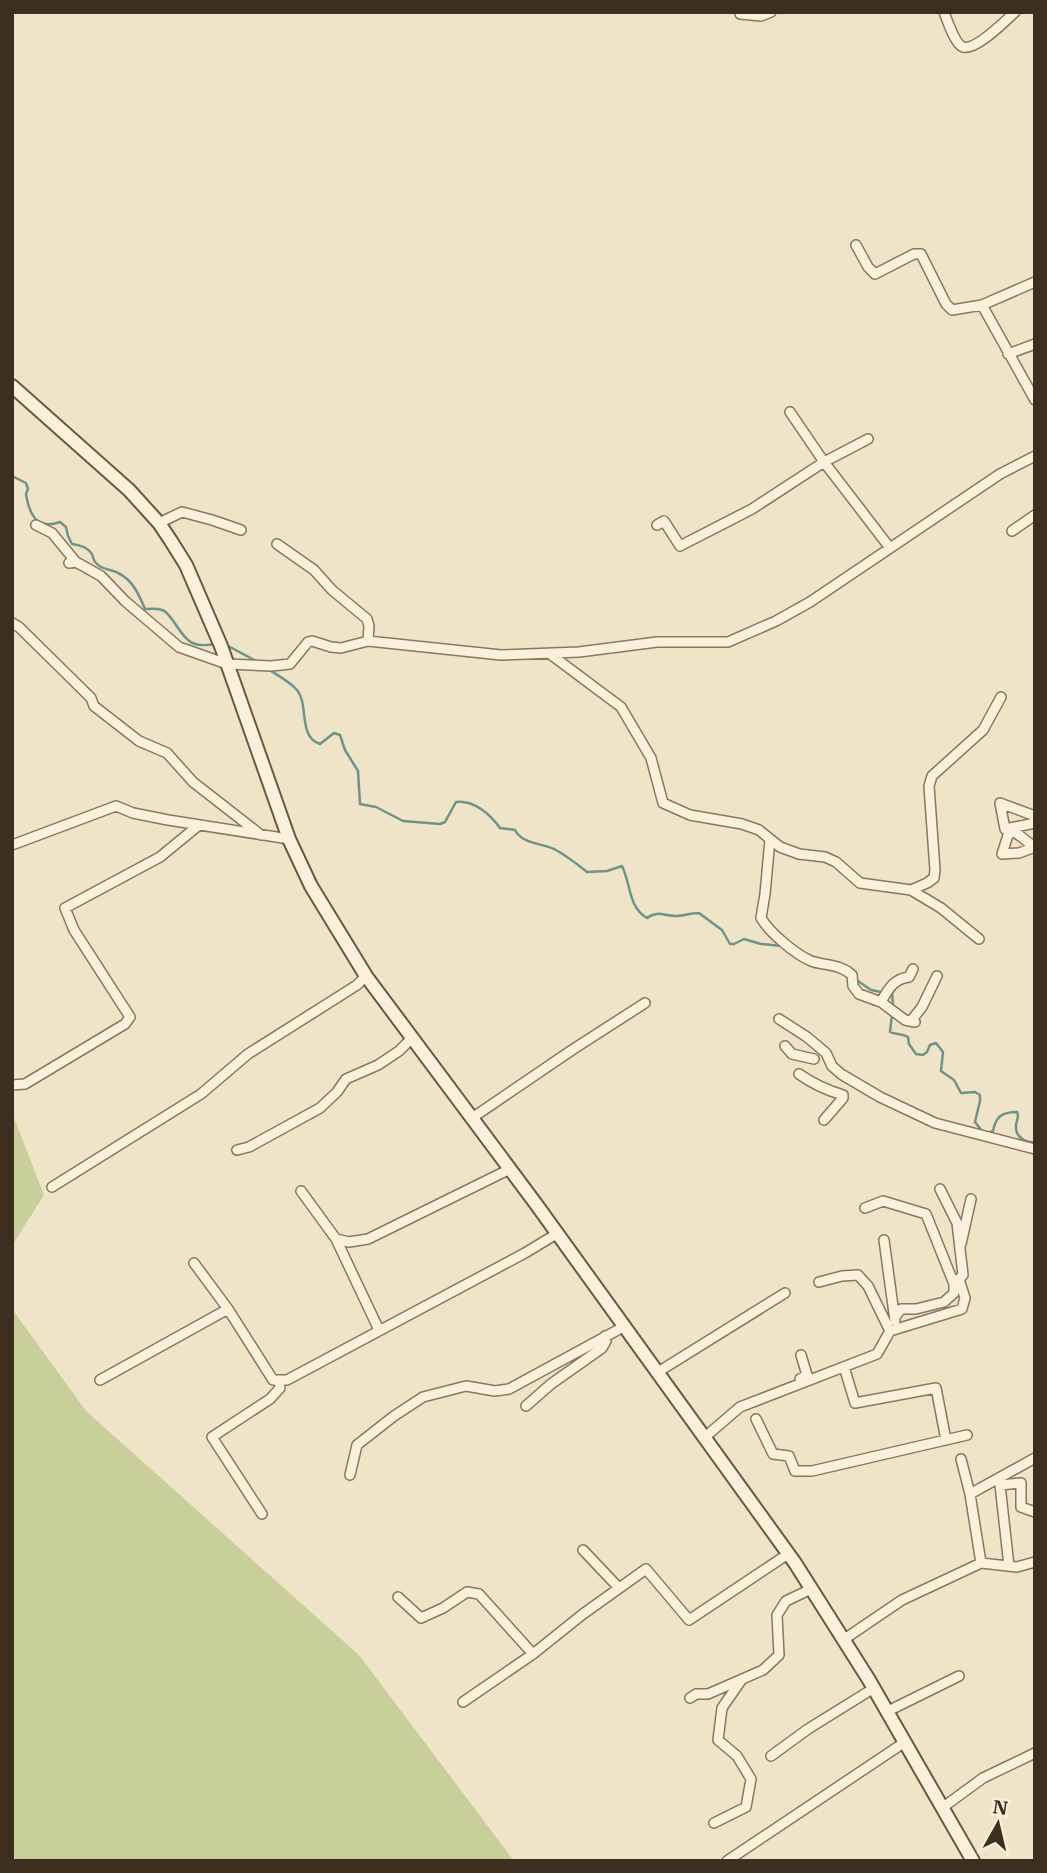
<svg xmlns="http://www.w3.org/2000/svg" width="1047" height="1873" font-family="'IBM Plex Serif',serif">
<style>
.green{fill:#c9cf9b}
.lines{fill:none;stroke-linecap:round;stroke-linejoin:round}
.stream{stroke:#6f938a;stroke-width:2.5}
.minor-casing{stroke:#8d765c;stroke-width:12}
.secondary-casing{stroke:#6f573f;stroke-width:16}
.minor{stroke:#faf1dc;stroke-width:9}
.secondary{stroke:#faf1dc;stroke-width:12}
</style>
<rect width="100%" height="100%" fill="#f0e4c8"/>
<path class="green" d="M12 1113 44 1195 12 1246Z
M12 1309 86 1411 359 1655 514 1861H12Z"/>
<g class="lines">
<path class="stream" d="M12 476 26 483 28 489 26 494C29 513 36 531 60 522L66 527 68 536 72 544C80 545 88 547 92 554 94 559 93 561 97 564 102 570 112 569 118 573 133 580 139 595 145 609 150 609 157 608 162 610 166 611 168 614 171 618 186 638 187 649 216 644
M230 647 258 662
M268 669C277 675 289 681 296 689 310 704 297 736 320 744L334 733 340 735 345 750 358 771 360 804 376 807 403 821 440 824 445 822 456 802C474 800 490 814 500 828L515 830C522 844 541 843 554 849 566 855 577 864 587 872L607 871 622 866C631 884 628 907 647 918 657 910 664 916 675 916 683 916 691 913 699 913L722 930 730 944H734L744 939 761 944 782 946
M811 965 814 967 835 970
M855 979 871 990 881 992
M892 992 893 1006
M892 1014 890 1032C896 1035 901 1033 908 1037L909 1044 916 1054 923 1055 927 1052 930 1045 936 1043 943 1052 941 1071 954 1080 961 1093 975 1092 980 1095V1101L975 1122 982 1131
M987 1133 993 1131C996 1117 1001 1112 1017 1112L1018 1115C1018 1119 1016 1122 1016 1126 1015 1137 1026 1143 1035 1142"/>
<g class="minor-casing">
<path id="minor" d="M944 12C947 20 955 44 963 47 976 51 1006 20 1015 12
M740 14 761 16 771 12
M856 245 868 267 875 274 914 254H921L946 304 952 310 982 305
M1035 282 982 305 1035 400
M1008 354 1035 344
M790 412 824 462 890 548
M159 523 182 512 212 520 241 530
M36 525 52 533 76 562
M657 525 664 521 680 546 752 509 824 462 868 439
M1012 531 1035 515
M277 544 314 570 332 590 367 619 369 626 368 641
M69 563 76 562 101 576 125 601 179 647 227 664 271 666 290 664 308 642 312 641 331 647 341 648 368 641 501 655 579 652 657 642H728L776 621 810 602 1000 474 1035 456
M12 623 19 627 91 698 94 706 139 741 167 753 193 782 261 835
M550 654 621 707 651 758 663 803 690 815 742 824 759 830 780 847 799 854 825 857 836 862 860 883 911 890 941 908 979 939
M1035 816 1000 803 1005 829 1035 823
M770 839 765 894 761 918C770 933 795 954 811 961 826 966 840 964 852 975L853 986 859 994 881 1002 905 1020 915 1022
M12 845 116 806 133 813 168 820 289 839
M1035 846C1026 843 1022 835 1013 832L1008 835 1002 854 1019 853 1035 847
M911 890 927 883 934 878 935 870 929 786 932 776 983 730 1001 697
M881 1002C888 990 893 979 909 977L913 969
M779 1019 807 1037 826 1053 832 1066 841 1074 880 1097 935 1123 1035 1149
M911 1021 922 1007 937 976
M785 1046 792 1054 814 1059
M799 1074C813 1084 826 1090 843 1095V1098L824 1120
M12 1085 25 1084 125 1024 130 1017 74 930 65 908 160 857 199 825
M472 1118 572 1050 645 1003
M237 1150 249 1147 320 1108 337 1092 346 1079 378 1065 399 1051 412 1038
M52 1187 201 1094 248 1054 357 985 366 976
M301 1191 336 1239 379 1330
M865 1208 883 1201 926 1214 954 1284V1293L944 1302 916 1309H901L895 1317
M336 1239 349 1242 368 1239 510 1169
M884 1240 895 1321
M961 1244 971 1199
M194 1263 228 1309
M819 1282 842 1276 858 1275 868 1286 890 1331
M844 1367 855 1403 936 1388 946 1440
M658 1372 785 1293
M800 1379 807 1375 801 1355
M100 1380 228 1309 273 1380H287L525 1253 558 1233
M526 1406 551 1384 602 1348 606 1341 605 1336
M756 1419 773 1454 789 1456 795 1471H812L967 1435
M705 1437 740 1407 877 1354 890 1331 962 1309 965 1298 959 1279 963 1275 957 1223 940 1189
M350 1475 357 1445 394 1416 423 1397 466 1386 495 1391 509 1389 625 1326
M970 1494 1035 1458
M262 1514 212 1437 270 1399 280 1388 279 1380
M583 1550 619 1588
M981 1563 1017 1567 1035 1562
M1009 1566 1000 1485 1021 1483V1507L1035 1512
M398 1597 421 1618 443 1608 467 1592 479 1594 533 1654
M843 1640 902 1600 981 1563 970 1494 961 1459
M690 1698 696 1694H708L763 1670 779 1655 777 1615 786 1601 811 1589
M463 1702 533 1654 583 1614 646 1569 689 1620 788 1554
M888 1711 959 1676
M771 1756 808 1729 874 1688
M942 1808 983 1778 1035 1753
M714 1823 746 1807 751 1779 737 1756 718 1740 722 1708 742 1679
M727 1861 905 1742"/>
</g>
<g class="secondary-casing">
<path id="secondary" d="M12 386 129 490 159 523 171 541 186 565 221 646 289 839 311 886 366 976 536 1204 795 1563 869 1680 973 1861"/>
</g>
<use href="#minor" class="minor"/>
<use href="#secondary" class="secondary"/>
</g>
<rect width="1047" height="1873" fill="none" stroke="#3d2e20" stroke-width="28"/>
<g transform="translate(998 1824) rotate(8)" stroke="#f7eed8" stroke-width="5" paint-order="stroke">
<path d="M0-5L12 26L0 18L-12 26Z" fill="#3d2e20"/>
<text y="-10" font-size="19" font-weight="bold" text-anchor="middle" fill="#3d2e20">N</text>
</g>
</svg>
